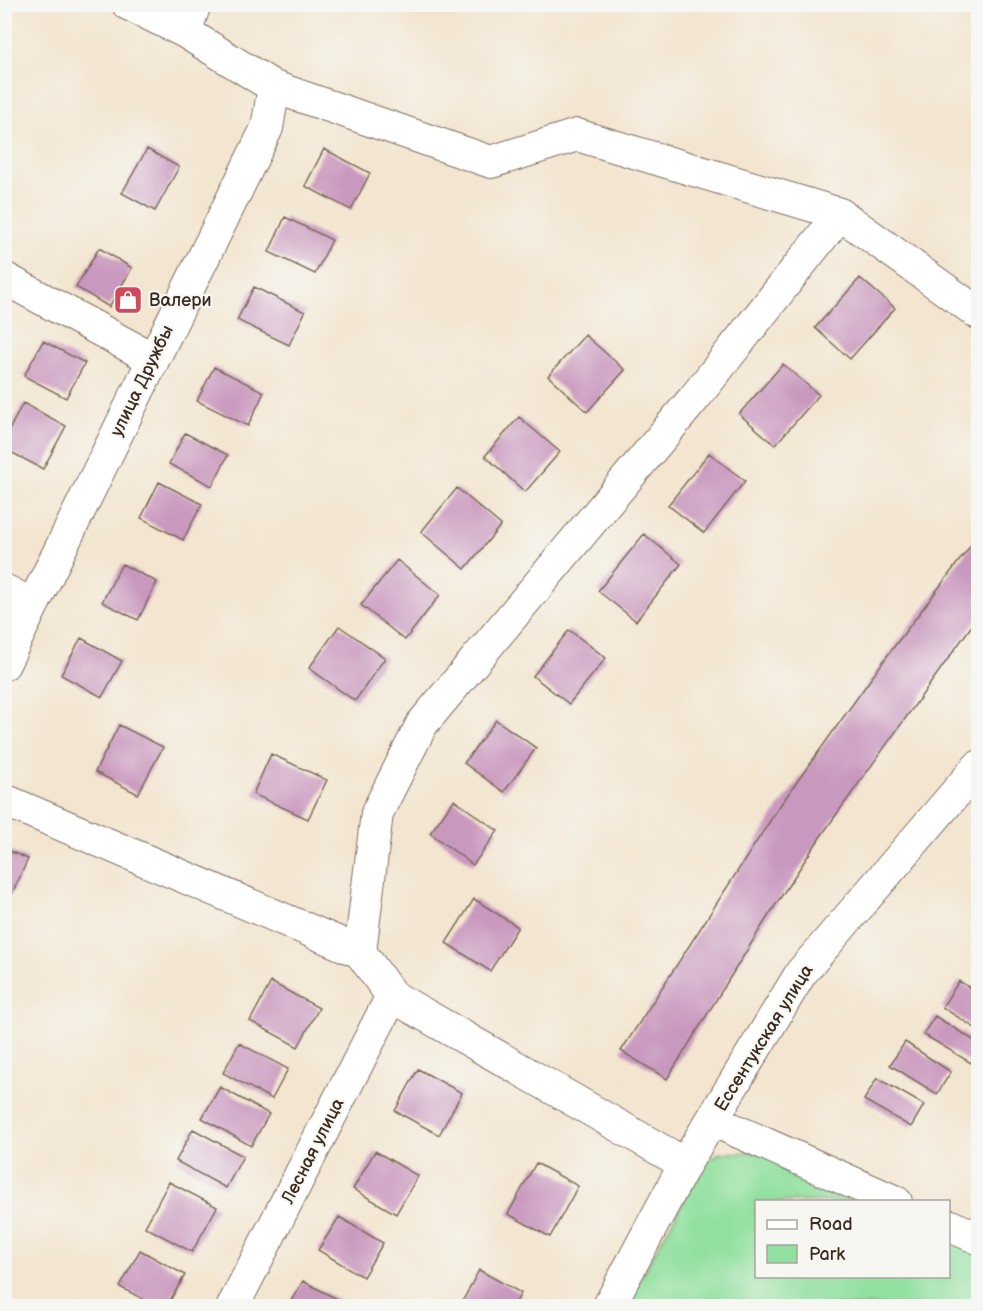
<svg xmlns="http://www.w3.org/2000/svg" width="983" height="1311" font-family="'Balsamiq Sans',sans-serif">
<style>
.green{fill:#91e09f;stroke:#66855e;stroke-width:1.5}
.building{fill:#c998be}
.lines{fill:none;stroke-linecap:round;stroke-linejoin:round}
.minor-casing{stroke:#7b6b5c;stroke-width:34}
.minor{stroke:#fff;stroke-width:32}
.labels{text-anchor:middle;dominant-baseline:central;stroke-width:4.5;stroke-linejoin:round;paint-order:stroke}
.poi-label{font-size:18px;fill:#3b2a1e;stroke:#f6f6f2;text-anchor:start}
.street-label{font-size:18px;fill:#3b2a1e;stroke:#f6f6f2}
</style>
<rect width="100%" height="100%" fill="#f6f6f2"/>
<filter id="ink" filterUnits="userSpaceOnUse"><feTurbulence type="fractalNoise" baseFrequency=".0167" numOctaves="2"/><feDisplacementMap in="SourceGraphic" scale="12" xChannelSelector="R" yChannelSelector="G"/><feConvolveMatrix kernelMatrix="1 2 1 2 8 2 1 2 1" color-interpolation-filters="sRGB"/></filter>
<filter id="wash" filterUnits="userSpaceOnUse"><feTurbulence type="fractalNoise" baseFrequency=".008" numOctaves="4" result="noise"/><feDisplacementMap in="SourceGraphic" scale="24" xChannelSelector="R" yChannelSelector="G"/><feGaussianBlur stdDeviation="1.35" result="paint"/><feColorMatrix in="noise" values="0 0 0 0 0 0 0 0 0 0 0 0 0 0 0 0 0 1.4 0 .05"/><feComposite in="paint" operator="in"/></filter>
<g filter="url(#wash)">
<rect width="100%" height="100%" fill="#f3e5cf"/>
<path class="green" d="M774 1152 886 1201 756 1202V1276H948L949 1229 978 1242V1306H625L706 1161 720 1153Z"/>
<g id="blocks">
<path class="building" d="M147 149 179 167 155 211 122 193Z
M324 149 370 173 351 210 305 186Z
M285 217 332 240 315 274 269 252Z
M99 248 132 268 109 307 76 287Z
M860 278 895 308 850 359 815 328Z
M254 287 305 312 289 345 237 320Z
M585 335 625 370 587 412 548 376Z
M43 341 85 363 66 398 24 376Z
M783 364 819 395 775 445 739 414Z
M214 367 264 392 248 426 197 401Z
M23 403 66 426 43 469 5 449V438Z
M519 417 560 452 525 492 485 456Z
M185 433 228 455 212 486 169 464Z
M709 453 745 481 704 533 668 505Z
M159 482 202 504 183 540 141 518Z
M457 488 501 525 465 569 421 532Z
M644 534 681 564 636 621 598 591Z
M978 536V617L821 836 767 918 667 1079 621 1051 779 807 890 652Z
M397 560 440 595 405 640 361 605Z
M122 564 157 582 138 620 102 602Z
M339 626 385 658 355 701 309 668Z
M569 630 606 658 569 704 533 676Z
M81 638 122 661 102 697 61 675Z
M496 720 536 748 504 792 464 763Z
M119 725 163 747 138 794 95 772Z
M271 754 327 780 308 819 253 794Z
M454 800 498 831 473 865 430 833Z
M5 849 28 859 12 894 5 890Z
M474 899 518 927 490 971 446 943Z
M959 981 978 993V1030L942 1007Z
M271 982 319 1008 298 1047 250 1021Z
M935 1016 978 1043V1051L971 1063 923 1034Z
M905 1042 951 1072 937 1094 890 1065Z
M239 1043 288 1069 272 1099 223 1073Z
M418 1069 462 1093 439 1135 395 1111Z
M877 1078 924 1105 911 1127 864 1100Z
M220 1087 269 1114 251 1146 202 1118Z
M193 1129 243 1156 226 1188 176 1161Z
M375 1151 418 1176 396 1214 353 1189Z
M536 1163 578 1186 550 1237 508 1214Z
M169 1182 217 1207 192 1252 145 1227Z
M339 1217 383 1243 363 1277 318 1250Z
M140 1250 185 1275 167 1306H156L120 1287Z
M479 1270 521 1293 514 1306H460Z
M303 1281 350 1306H288Z"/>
</g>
</g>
<g filter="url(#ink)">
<use href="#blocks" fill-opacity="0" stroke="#7b6b5c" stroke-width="1.5"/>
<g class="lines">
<g class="minor-casing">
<path id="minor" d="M128 4 185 32
M274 87 491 162 577 135 840 214
M4 278 153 359
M4 590 33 605
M4 664 267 128 274 87 185 32 195 4
M4 800 360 952 392 996 685 1164
M360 952 377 813 422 724 696 396 840 214 978 313
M712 1120 896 1202
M948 1225 978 1238
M233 1306 392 996
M609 1306 685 1164 801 973 978 767"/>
</g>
<use href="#minor" class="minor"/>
</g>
</g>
<defs>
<g id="shop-square" transform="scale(1.5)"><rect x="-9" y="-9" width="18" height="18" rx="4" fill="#d1495b" stroke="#f6f6f2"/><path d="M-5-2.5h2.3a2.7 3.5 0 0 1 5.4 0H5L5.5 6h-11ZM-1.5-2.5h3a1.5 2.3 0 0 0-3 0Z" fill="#fff"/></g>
</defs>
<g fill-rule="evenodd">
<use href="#shop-square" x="128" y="300"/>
</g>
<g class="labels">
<g class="poi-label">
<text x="149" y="300">Валери</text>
</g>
<g class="street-label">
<text transform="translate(142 381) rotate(-64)">улица Дружбы</text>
<text transform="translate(764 1038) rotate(-58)">Ессентукская улица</text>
<text transform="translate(313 1151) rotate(-63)">Лесная улица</text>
</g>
</g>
<rect width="983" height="1311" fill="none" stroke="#f6f6f2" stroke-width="24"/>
<rect x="755" y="1200" width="195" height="78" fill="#f6f6f2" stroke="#aba49d" stroke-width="1.5"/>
<rect x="767" y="1220" width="30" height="9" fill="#ffffff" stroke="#aba49d" stroke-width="1.5"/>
<text x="809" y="1230" font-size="18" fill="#3b2a1e">Road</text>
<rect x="767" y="1245" width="30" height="18" fill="#91e09f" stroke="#aba49d" stroke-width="1.5"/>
<text x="809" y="1260" font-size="18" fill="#3b2a1e">Park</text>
</svg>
